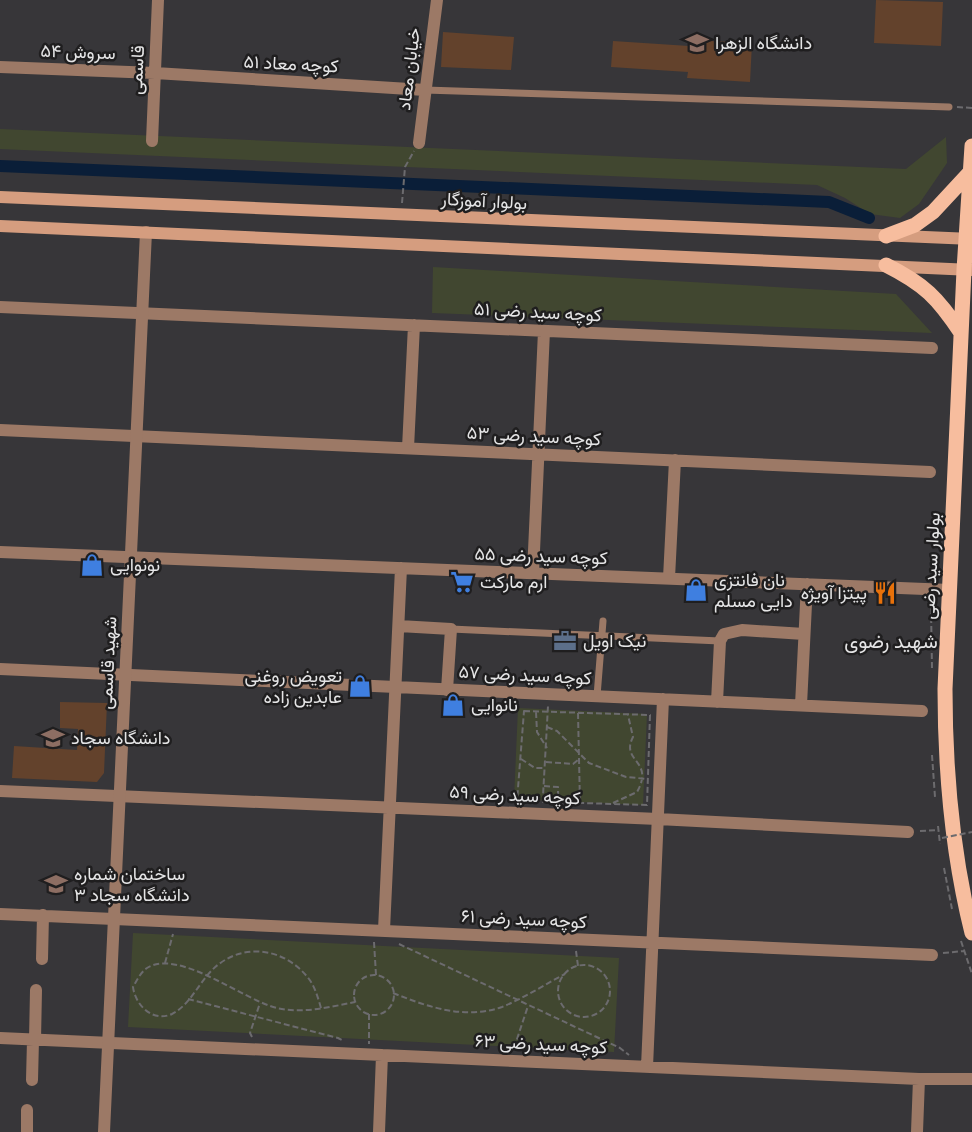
<svg xmlns="http://www.w3.org/2000/svg" width="972" height="1132" font-family="Karla,Vazirmatn,sans-serif">
<style>
.green{fill:#414730}
.lines{fill:none;stroke-linecap:round;stroke-linejoin:round}
.canal{stroke:#0a1e38;stroke-width:12}
.building{fill:#63422c}
.path{stroke:#6c6b6e;stroke-width:2;stroke-dasharray:6 3;stroke-linecap:butt}
.service{stroke:#9c7966;stroke-width:7}
.minor{stroke:#9c7966;stroke-width:12}
.tertiary{stroke:#9c7966;stroke-width:12}
.secondary{stroke:#d59d7f;stroke-width:12}
.primary{stroke:#f7bd9e;stroke-width:15}
.path-bridge{stroke:#6c6b6e;stroke-width:2;stroke-dasharray:6 3;stroke-linecap:butt}
.labels{text-anchor:middle;dominant-baseline:central;stroke-width:5;stroke-linejoin:round;paint-order:stroke}
.poi-label{font-size:18px;fill:#e5e5e6;stroke:#1f1e1f;text-anchor:start}
.street-label{font-size:18px;fill:#e5e5e6;stroke:#1f1e1f}
.neighbourhood-label{font-size:20px;fill:#e5e5e6;stroke:#1f1e1f}
</style>
<rect width="100%" height="100%" fill="#373639"/>
<path class="green" d="M0 129 906 169 946 137 947 163 919 204 900 218 870 214 845 198 817 185 0 149Z
M433 267 896 294 932 333 432 313Z
M518 708 647 714 643 805 514 799Z
M133 933 619 958 614 1052 128 1027Z"/>
<g class="lines">
<path class="canal" d="M0 166 829 202 869 218"/>
</g>
<path class="building" d="M876 0 943 2 941 46 874 43Z
M443 32 514 37 511 70 441 67Z
M690 40 752 43 750 82 687 78 688 72 611 67 613 41 689 46Z
M60 702 107 703 104 773 97 782 12 778 14 746 77 750 78 729 60 728Z"/>
<g class="lines">
<path class="path" d="M957 107 972 108
M402 203 405 167 414 151
M931 608 932 668
M524 711 650 715 647 805 517 801Z
M536 712 537 732 547 748
M578 713 580 804
M547 727 557 731 589 763 626 777 648 779
M932 755 935 797
M521 759 535 768H545
M546 762 573 764 578 760
M544 786 558 787V802
M547 801 543 796 548 706
M613 803 637 792C655 760 620 762 633 737L628 715
M938 826 940 844
M920 831 938 830
M944 868 952 909
M961 941 972 974
M374 942 376 975
M399 944 620 1048 629 1055
M576 951 578 966
M943 953 964 951
M165 963 173 934
M558 991a26 26 0 1 1 52 0a26 26 0 1 1-52 0Z
M354 995a20 20 0 1 1 40 0a20 20 0 1 1-40 0Z
M393 993C428 1007 465 1020 502 1007 524 998 544 985 565 974
M188 999 338 1038 344 1041
M321 1008C318 998 315 987 309 979 287 950 248 942 219 964 201 977 192 1004 172 1014 152 1023 135 1004 133 987 137 980 141 972 147 968 179 948 243 1000 277 1008 303 1014 330 1007 355 1002
M369 1014V1044
M252 1037 250 1033 260 1003
M514 1048 528 1006"/>
<path class="service" d="M425 90 949 107
M451 629 720 641
M597 696 603 621"/>
<path class="minor" d="M0 67 155 73 425 90
M152 141 158 0
M419 143 437 0
M0 307 932 348
M0 430 930 472
M408 448 414 325
M0 552 950 590
M533 573 544 331
M669 578 675 460
M399 626 451 629 447 690
M0 669 922 711
M717 702 720 641 724 634 742 630 804 634
M801 705 807 584
M0 791 658 819 908 832
M0 914 932 955
M384 930 401 568
M42 959 43 915
M0 1038 919 1079H972
M35 1040 36 990
M647 1067 663 699
M32 1080 33 1040
M27 1110V1132
M379 1132 382 1055
M917 1132 919 1079"/>
<path class="tertiary" d="M104 1132 146 232"/>
<path class="secondary" d="M0 197 972 239
M0 226 972 270"/>
<path class="primary" d="M972 146 964 270 945 689C945 771 952 853 972 933
M886 236 915 225 933 212 971 171
M886 265C924 284 938 298 961 333"/>
<path class="path-bridge" d="M942 838 972 832"/>
</g>
<defs>
<g id="university-bare" transform="scale(1.8)"><path d="M0-5L7-2L0 1L-7-2ZM-4 1L0 2.5L4 1V4Q0 6-4 4Z" fill="#8d6e63" stroke="#1f1e1f" stroke-width="2.5" paint-order="stroke"/></g>
<g id="shop-bare" transform="scale(1.8)"><path d="M-5-2.5h2.3a2.7 3.5 0 0 1 5.4 0H5L5.5 6h-11ZM-1.5-2.5h3a1.5 2.3 0 0 0-3 0Z" fill="#3f7fe0" stroke="#1f1e1f" stroke-width="2.5" paint-order="stroke"/></g>
<g id="supermarket-bare" transform="scale(1.8)"><path d="M-6-5.5h2.5l.6 2H6L4.5 2H-2.5L-4.4-4H-6ZM-1.5 3.2a1.3 1.3 0 1 0 .1 0ZM3 3.2a1.3 1.3 0 1 0 .1 0Z" fill="#3f7fe0" stroke="#1f1e1f" stroke-width="2.5" paint-order="stroke"/></g>
<g id="restaurant-bare" transform="scale(1.8)"><path d="M-5-6h1v4h1v-4h1v4h1v-4h1v5L-1.5 .5V6h-2V.5L-5-1ZM5-6V6H3V1.5H1.5Q1.5-4 5-6Z" fill="#e8710a" stroke="#1f1e1f" stroke-width="2.5" paint-order="stroke"/></g>
<g id="office-bare" transform="scale(1.8)"><path d="M-6-3h4V-5.5h4V-3h4V5H-6ZM-1-4.5V-3h2v-1.5ZM-6 0V1H6V0Z" fill="#5c6f8a" stroke="#1f1e1f" stroke-width="2.5" paint-order="stroke"/></g>
</defs>
<g fill-rule="evenodd">
<use href="#university-bare" x="697" y="43"/>
<use href="#shop-bare" x="92" y="565"/>
<use href="#supermarket-bare" x="462" y="582"/>
<use href="#shop-bare" x="696" y="590"/>
<use href="#restaurant-bare" x="885" y="593"/>
<use href="#office-bare" x="565" y="641"/>
<use href="#shop-bare" x="360" y="686"/>
<use href="#shop-bare" x="453" y="705"/>
<use href="#university-bare" x="53" y="738"/>
<use href="#university-bare" x="56" y="884"/>
</g>
<g class="labels">
<g class="poi-label">
<text x="715" y="43">دانشگاه الزهرا</text>
<text x="110" y="565">نونوایی</text>
<text x="714" y="580">نان فانتزی<tspan x="714" dy="21">دایی مسلم</tspan></text>
<text x="480" y="582">ارم مارکت</text>
<text x="867" y="593" text-anchor="end">پیتزا آویژه</text>
<text x="583" y="641">نیک اویل</text>
<text x="342" y="676" text-anchor="end">تعویض روغنی<tspan x="342" dy="21">عابدین زاده</tspan></text>
<text x="471" y="705">نانوایی</text>
<text x="71" y="738">دانشگاه سجاد</text>
<text x="74" y="874">ساختمان شماره<tspan x="74" dy="21">۳ دانشگاه سجاد</tspan></text>
</g>
<g class="street-label">
<text transform="translate(78 52) rotate(2)">سروش ۵۴</text>
<text transform="translate(291 64) rotate(3)">کوچه معاد ۵۱</text>
<text transform="translate(409 69) rotate(-83)">خیابان معاد</text>
<text transform="translate(137 70) rotate(-87)">قاسمی</text>
<text transform="translate(484 201) rotate(3)">بولوار آموزگار</text>
<text transform="translate(538 312) rotate(3)">کوچه سید رضی ۵۱</text>
<text transform="translate(534 436) rotate(3)">کوچه سید رضی ۵۳</text>
<text transform="translate(541 556) rotate(2)">کوچه سید رضی ۵۵</text>
<text transform="translate(931 566) rotate(-87)">بولوار سید رضی</text>
<text transform="translate(108 663) rotate(-87)">شهید قاسمی</text>
<text transform="translate(525 675) rotate(3)">کوچه سید رضی ۵۷</text>
<text transform="translate(515 795) rotate(3)">کوچه سید رضی ۵۹</text>
<text transform="translate(524 919) rotate(3)">کوچه سید رضی ۶۱</text>
<text transform="translate(541 1044) rotate(3)">کوچه سید رضی ۶۳</text>
</g>
<g class="neighbourhood-label">
<text x="891" y="641">شهید رضوی</text>
</g>
</g>
</svg>
